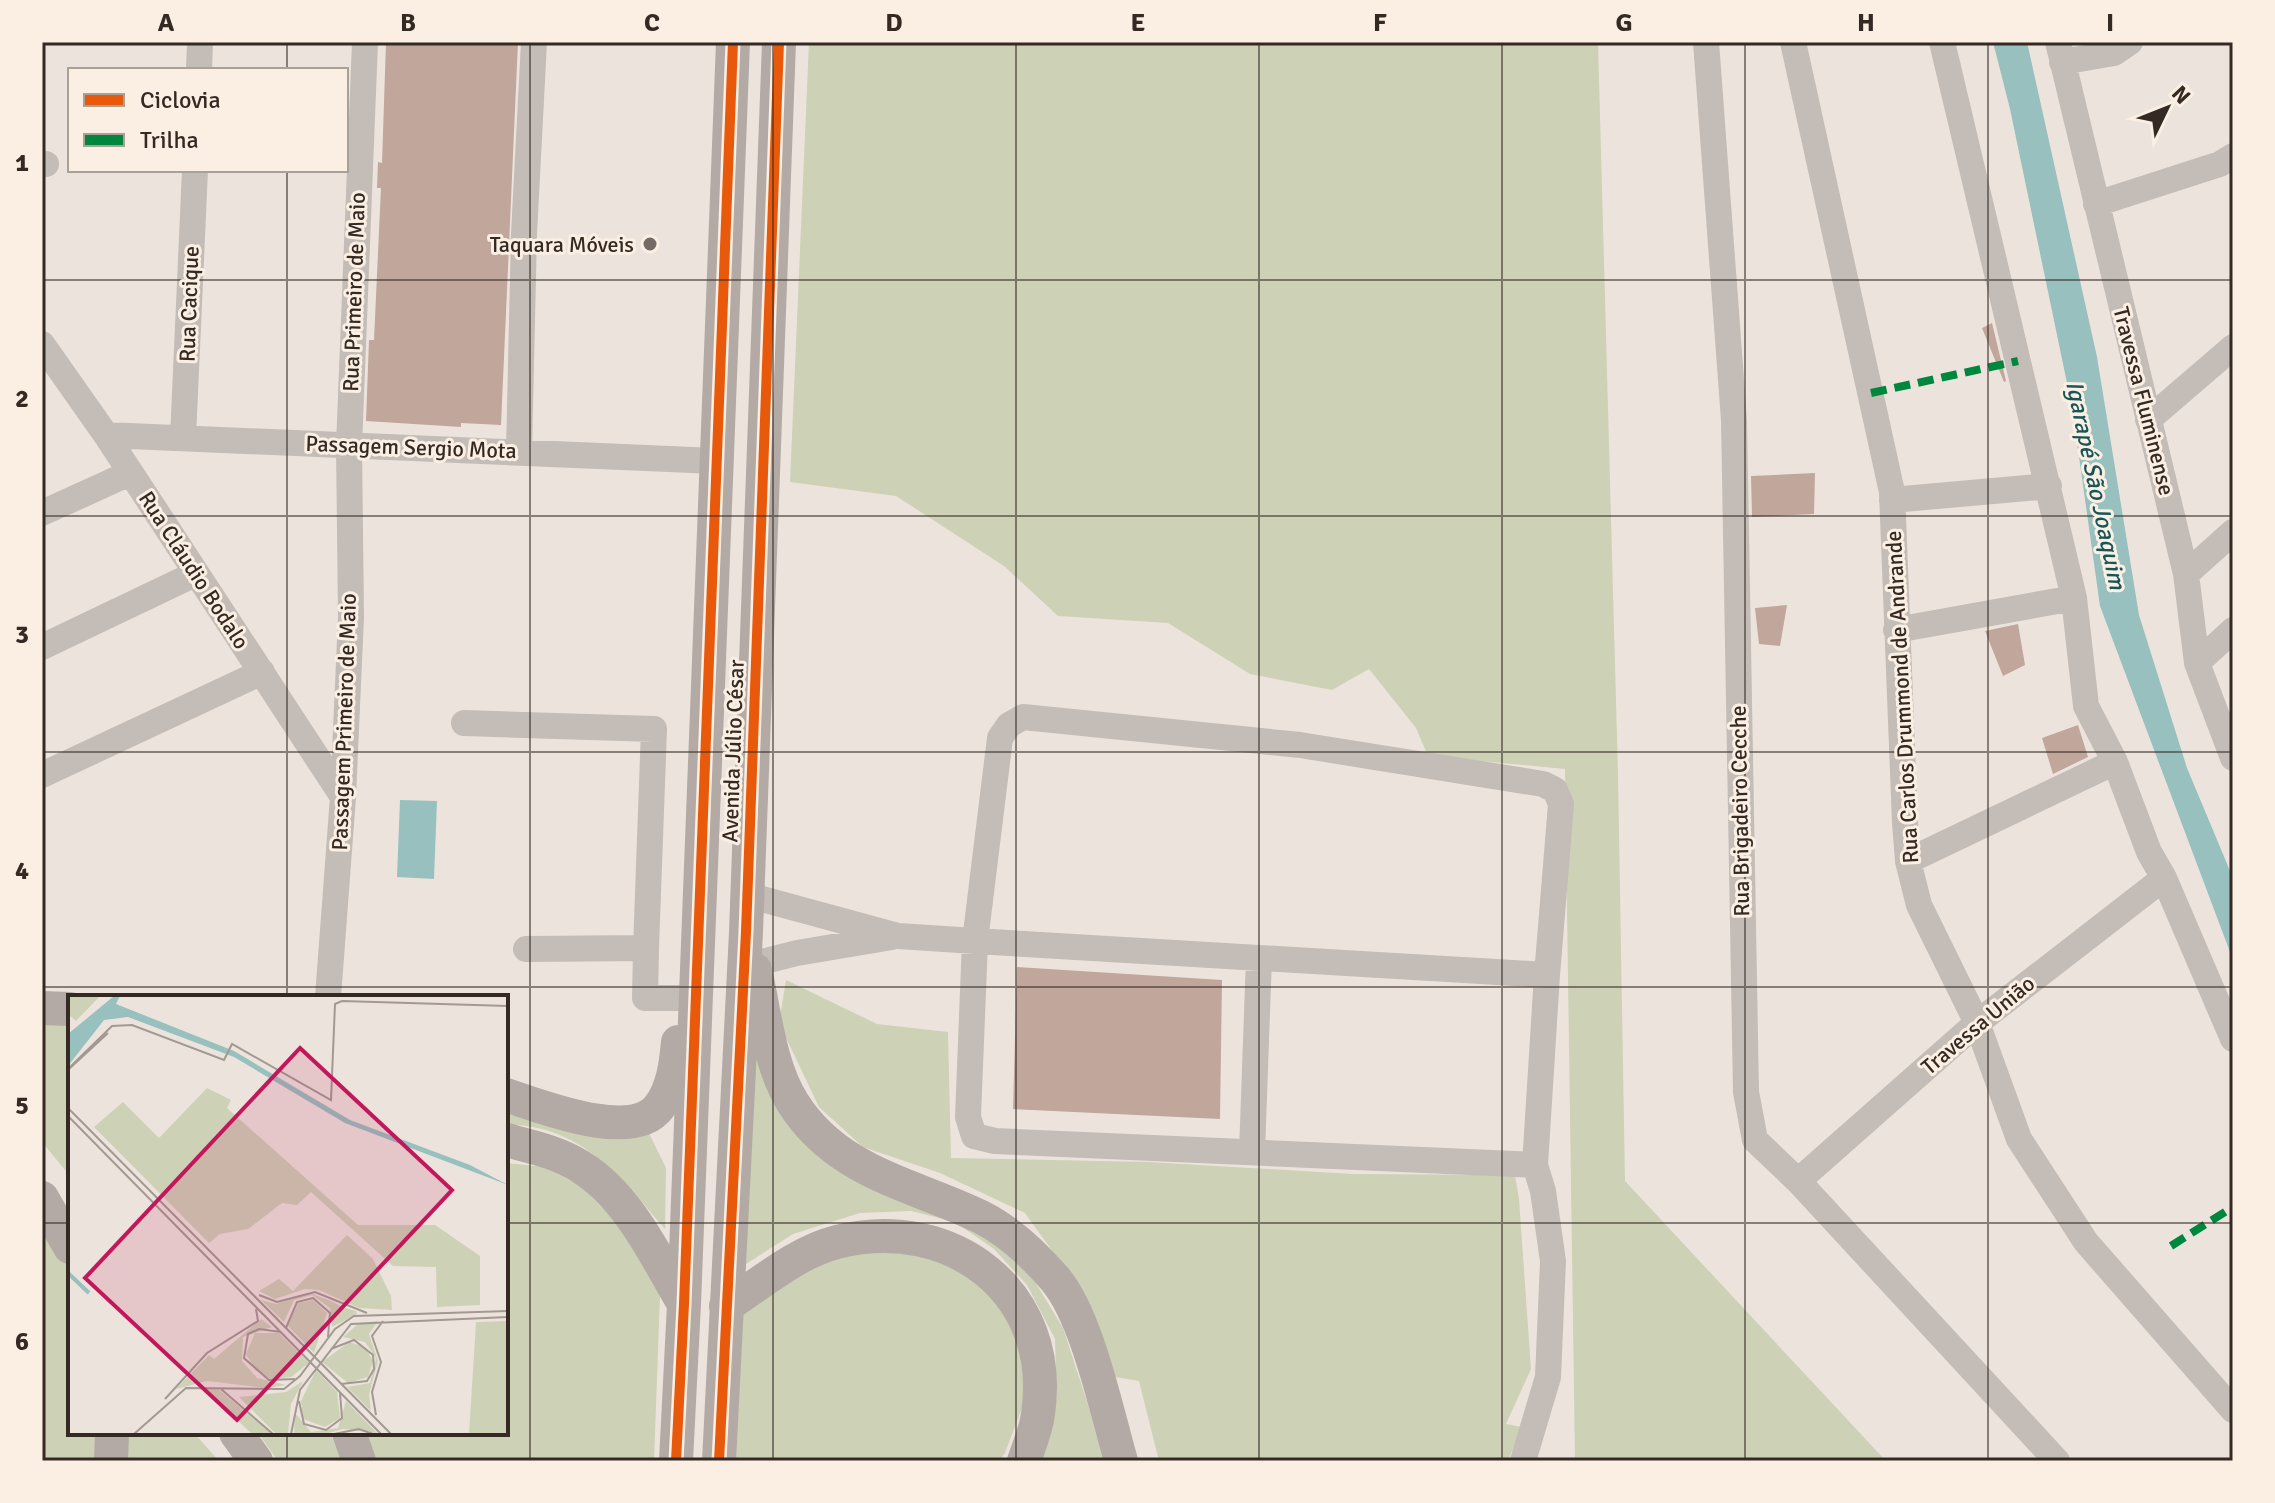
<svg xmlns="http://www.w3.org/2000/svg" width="2275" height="1503" font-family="Signika,sans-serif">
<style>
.green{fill:#cdd1b5}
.water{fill:#97c0be}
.building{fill:#c1a69c}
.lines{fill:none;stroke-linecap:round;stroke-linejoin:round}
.minor{stroke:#c4bcb6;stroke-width:26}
.major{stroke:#b3aaa5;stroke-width:34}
.quiet{stroke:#00873e;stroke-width:8;stroke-dasharray:16 8;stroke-linecap:butt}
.cycleway-casing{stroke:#faefe2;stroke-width:15}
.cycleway{stroke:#e8590c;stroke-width:10}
.grid{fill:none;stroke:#352924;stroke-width:2;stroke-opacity:0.55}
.poi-dot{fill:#756a64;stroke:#faefe2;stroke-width:3}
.labels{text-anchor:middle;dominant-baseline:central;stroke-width:6;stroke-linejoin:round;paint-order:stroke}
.poi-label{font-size:22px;fill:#352924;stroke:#faefe2;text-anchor:end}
.street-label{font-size:22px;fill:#352924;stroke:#faefe2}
.water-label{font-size:24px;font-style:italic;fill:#175559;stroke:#faefe2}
.inset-river{fill:none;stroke:#97c0be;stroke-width:4}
.inset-road{fill:none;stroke:#a39992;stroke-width:2}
.view{fill:#c2185b;fill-opacity:0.15;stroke:#c2185b;stroke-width:4}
.inset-edge{fill:none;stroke:#352924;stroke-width:4}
.neatline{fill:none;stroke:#352924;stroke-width:3}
.grid-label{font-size:26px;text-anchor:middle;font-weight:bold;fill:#352924}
</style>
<rect width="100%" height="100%" fill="#ece4dc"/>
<path class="green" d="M809 42H1598L1618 774 1625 1181 1886 1461H1575L1565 769 1428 756 1416 728 1369 669 1332 690 1250 674 1168 623 1058 616 1004 566 896 496 790 482Z
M786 980 877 1024 948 1032 951 1158 1149 1162 1353 1174 1515 1175 1519 1199 1531 1369 1506 1424 1522 1427 1508 1461H1159L1139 1381 1109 1376 1086 1298 1025 1213 940 1173 863 1147 819 1107 779 1023Z
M42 1021 70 1022V1176L42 1142Z
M750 1034 768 1092 936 1207 1023 1262 1063 1328 1089 1408 1103 1461H1034L1047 1442 1057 1396 1055 1339 1027 1285 994 1249 955 1222 911 1211 860 1213 793 1234 746 1264Z
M506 1110 647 1129 666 1168 665 1229C622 1178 579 1123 506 1125Z
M506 1163 546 1167 581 1186 630 1236 660 1296 654 1461H374L361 1433H506Z
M42 1212 70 1251V1433H106L105 1461H42Z
M918 1248 976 1275 1005 1315 1028 1365 1022 1408 1005 1453 999 1461H733L741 1308 851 1249Z
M125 1433H194L219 1461H125Z
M258 1433H330L342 1461H278Z"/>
<path class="water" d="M1993 42H2027L2097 357 2139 615 2187 768 2233 878V960L2100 606 2072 407 2010 109Z
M400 800 437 801 434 879 397 877Z"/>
<path class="building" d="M386 42H518L501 425 461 423V427L366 421 369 340H374L381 188H377L378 162 382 163Z
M1992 323 2006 381 2004 382 1982 328Z
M1815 473 1814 514 1752 517 1751 476Z
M1787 605 1780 646 1759 644 1755 608Z
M2018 624 2025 665 2003 676 1985 631Z
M2078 725 2088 757 2053 774 2042 738Z
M1017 967 1222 980 1220 1119 1013 1109Z"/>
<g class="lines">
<path class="minor" d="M1706 42 1734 420 1746 1092 1755 1140 1798 1181 2057 1461
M1793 42 1892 492 1905 823 1908 861 1919 905 1977 1023 2019 1139 2086 1242 2233 1410
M1942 42 2074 598 2086 706 2115 762 2149 852 2164 878 2233 1039
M2058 42 2186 574 2197 663 2233 758
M2062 62 2114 53 2130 42
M199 70 200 42
M42 164H46
M2096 204 2220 164 2233 156
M42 344 106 435 343 797
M2148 420 2233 347
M106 435 716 461
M183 438 195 170
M519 451 524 234 534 42
M1892 500 2049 486
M42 513 130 473
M2186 574 2233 532
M1896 630 2074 598
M42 647 195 574
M2197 663 2233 630
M464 723 654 729 646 948
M42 775 262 672
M1908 861 2115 762
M747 895 898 936 975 941 1547 975 1561 804 1555 790 1543 784 1300 745 1023 717 1009 725 1000 738 975 941 968 1117 974 1136 995 1141 1535 1165 1543 1191 1553 1261 1548 1377 1523 1461
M526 949 646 948 645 998H682
M754 964 797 953 892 937
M328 997 343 797 351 617 349 446 365 42
M1252 1152 1259 958
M1535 1165 1547 975
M1798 1181 1977 1023 2164 878"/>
<path class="major" d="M755 970C765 1013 769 1065 793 1103 837 1173 913 1184 981 1217 1009 1231 1035 1256 1055 1279 1087 1316 1107 1413 1121 1461
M42 1008 70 1009
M506 1095C540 1106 632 1143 659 1107 673 1089 676 1064 678 1042
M506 1140C532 1147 558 1152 581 1167 629 1197 656 1257 684 1304
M42 1198 70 1247
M726 1306C760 1284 797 1252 837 1242 952 1213 1056 1293 1038 1414 1036 1430 1029 1446 1024 1461
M236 1433 256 1461
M349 1433 359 1461
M111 1461 112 1433
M676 1461 684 1304 733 42
M719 1461 746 932 779 42"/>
<path class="quiet" d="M1871 393 2018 361
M2171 1246 2233 1207"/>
<g class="cycleway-casing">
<path id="cycleway" d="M676 1461 684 1304 733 42
M719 1461 746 932 779 42"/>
</g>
<use href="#cycleway" class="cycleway"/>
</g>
<path class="grid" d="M287 42V70M530 42V1461M773 42V1461M1016 42V1461M1259 42V1461M1502 42V1461M1745 42V1461M1988 42V1461M287 170V997M42 280H2233M42 516H2233M42 752H2233M42 987H2233M42 1223H70M506 1223H2233M287 1433V1461"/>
<circle class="poi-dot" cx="650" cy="244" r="8"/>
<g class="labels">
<g class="poi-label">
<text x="634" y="244">Taquara Móveis</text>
</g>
<g class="street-label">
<text transform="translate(354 292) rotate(-88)">Rua Primeiro de Maio</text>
<text transform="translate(189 304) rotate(-88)">Rua Cacique</text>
<text transform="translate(2144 401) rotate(76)">Travessa Fluminense</text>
<text transform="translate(411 447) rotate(2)">Passagem Sergio Mota</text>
<text transform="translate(194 570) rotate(57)">Rua Cláudio Bodalo</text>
<text transform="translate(1902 697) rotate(-93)">Rua Carlos Drummond de Andrande</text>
<text transform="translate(344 722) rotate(-88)">Passagem Primeiro de Maio</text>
<text transform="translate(733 751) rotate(-88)">Avenida Júlio César</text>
<text transform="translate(1740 811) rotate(-91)">Rua Brigadeiro Cecche</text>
<text transform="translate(1978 1025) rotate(-40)">Travessa União</text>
</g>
<g class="water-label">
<text transform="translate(2096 485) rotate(78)">Igarapé São Joaquim</text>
</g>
</g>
<g transform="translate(68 995)">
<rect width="440" height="440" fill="#ece4dc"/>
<path d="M0 1H32L8 26 0 19ZM139 93 163 105 159 113 290 230H367L412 261V310L369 312 368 272 325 271 243 197 229 210 214 208 180 234 152 239 141 248 26 132 55 107 91 143ZM279 240 305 264 323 301 324 315 291 313 251 295 237 294 207 304 191 296 211 284 225 296ZM242 298 263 306 277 313 288 316 289 319 264 332 262 313 244 300 226 305 216 327 193 305 208 309ZM245 305 259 318 246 358 220 331 230 308ZM193 324 204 332 175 342 174 366 189 383 218 390 199 393 139 386 108 394 141 360 146 364ZM310 326 301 339 310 366 301 399 303 416 279 392 302 388 308 363 297 347 275 342 291 328ZM440 326V439H401L408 327ZM187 338H211L241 368 223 382 203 384 187 375 178 359ZM281 347 297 352 305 366 300 382 280 388 254 367ZM248 375 269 397 272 423 257 432 235 424 233 406ZM235 386 223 409 220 439H208L171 402 218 397ZM134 392 149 393 204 439H184ZM278 406 309 438 275 434 257 439H226L227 418 243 437 270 433Z" fill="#cdd1b5"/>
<path d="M46 1H52L48 9 166 56 282 125 402 170 440 190 277 128 166 62 60 22 36 25 0 71V39Z" fill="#97c0be"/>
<path class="inset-river" d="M0 278 21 298"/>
<path class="inset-road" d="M274 6 440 11M0 74 44 31 64 30 156 65 164 49 263 105 267 9 274 6M1 74 40 38M0 113 323 439M0 121 313 439M191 300 209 307 247 297 299 318M218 333 229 307 245 303 262 318 260 342M213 337 191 334 180 339 176 363 201 385 227 384M263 354 286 345 305 360 306 374 299 386 273 389M153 394 205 439M97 404 139 358 190 326 188 314M231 406 236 429 258 435 274 423 272 398M308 420 304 397 313 367 304 341 315 326M66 439 118 393 216 394 232 381 267 334 286 321 440 316M223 439 232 395 283 329 440 322M266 439 291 434 305 439"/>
<path class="view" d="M232 53 384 195 169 425 17 283Z"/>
<rect width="440" height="440" class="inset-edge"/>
</g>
<rect width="2275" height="1503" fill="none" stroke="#faefe2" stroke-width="88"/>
<rect x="68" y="68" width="280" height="104" fill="#faefe2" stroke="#aba096" stroke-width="2"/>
<rect x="84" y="94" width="40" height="12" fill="#e8590c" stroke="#aba096" stroke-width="2"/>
<text x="140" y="108" font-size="24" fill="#352924">Ciclovia</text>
<rect x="84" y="134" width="40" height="12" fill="#00873e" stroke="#aba096" stroke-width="2"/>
<text x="140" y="148" font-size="24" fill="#352924">Trilha</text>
<g transform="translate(2167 108) rotate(47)" stroke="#faefe2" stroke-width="6" paint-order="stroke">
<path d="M0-6L14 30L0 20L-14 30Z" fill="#352924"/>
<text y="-12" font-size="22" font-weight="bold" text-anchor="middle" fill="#352924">N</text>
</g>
<rect x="44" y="44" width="2187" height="1415" class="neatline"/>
<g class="grid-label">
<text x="166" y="31">A</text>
<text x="408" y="31">B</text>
<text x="652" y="31">C</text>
<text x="894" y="31">D</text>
<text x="1138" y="31">E</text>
<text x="1380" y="31">F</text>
<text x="1624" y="31">G</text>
<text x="1866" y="31">H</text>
<text x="2110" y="31">I</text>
<text x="22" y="171">1</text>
<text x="22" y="407">2</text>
<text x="22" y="643">3</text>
<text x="22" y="879">4</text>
<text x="22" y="1114">5</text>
<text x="22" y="1350">6</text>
</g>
</svg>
